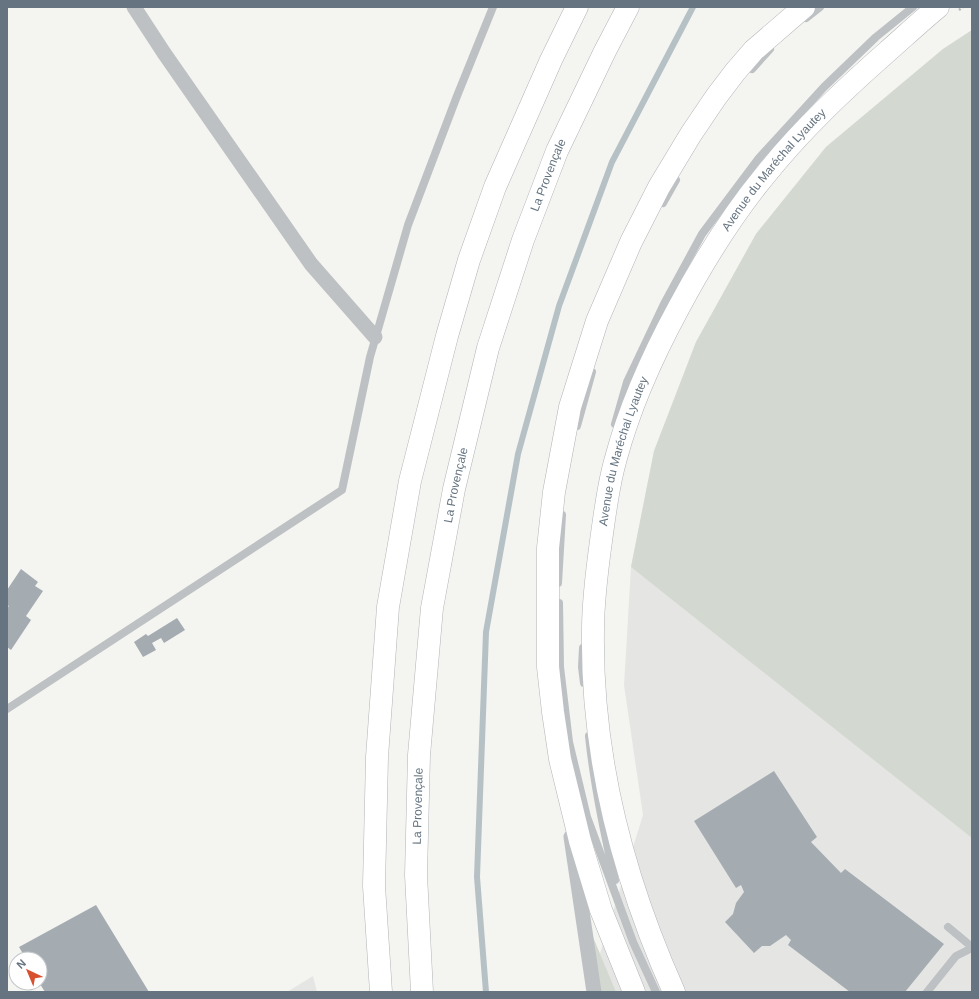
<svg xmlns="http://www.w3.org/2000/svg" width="979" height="999" font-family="Helvetica,sans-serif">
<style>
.built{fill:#e5e6e4}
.green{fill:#d3d9d0}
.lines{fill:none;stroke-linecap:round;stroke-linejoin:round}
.stream{stroke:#b6c1c5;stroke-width:6}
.building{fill:#a5acb1}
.primary-casing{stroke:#b1b5b8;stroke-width:23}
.motorway-casing{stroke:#b0b4b7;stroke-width:23}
.path{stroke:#b7babc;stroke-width:2.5;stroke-dasharray:2 2;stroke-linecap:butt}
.service{stroke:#bdc1c4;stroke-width:8}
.minor{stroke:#bdc1c4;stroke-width:15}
.primary{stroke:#fff;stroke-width:22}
.motorway{stroke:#fff;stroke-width:22}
.labels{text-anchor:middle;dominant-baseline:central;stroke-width:4;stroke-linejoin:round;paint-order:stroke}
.street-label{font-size:12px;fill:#657480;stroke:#fff}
</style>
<rect width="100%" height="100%" fill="#f4f4f0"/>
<path class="built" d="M972 30V992H588L643 815 624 685 631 567 654 451 696 342 756 234 826 147 943 49Z
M313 976 317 992H287Z"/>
<path class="green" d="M972 30V838L631 567 654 451 696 342 756 234 826 147 943 49Z
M593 937 616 992H600Z"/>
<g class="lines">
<path class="stream" d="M486 992 477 877 486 632 518 454 559 306 612 162 693 7"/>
</g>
<path class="building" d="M21 569 38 582 35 586 43 591 26 616 31 620 11 650 7 647V608L9 606 7 605V590Z
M177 618 185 630 164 643 161 638 152 643 156 650 143 657 134 642 146 634 148 636Z
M774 771 817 837 811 842 841 873 845 869 944 944 905 992H850L788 945 791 940 786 935 770 946H762L754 953 725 922 733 914 736 903 744 892 741 885 736 888 694 821Z
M96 905 149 992H45L40 984V959H26L19 947Z"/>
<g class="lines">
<g class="primary-casing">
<g id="primary">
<path d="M634 992 601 910 580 841 560 759 553 712 548 667V548L554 492 570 407 597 321 631 242 659 187 691 134 716 97 735 72 754 50 804 7"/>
<path id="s1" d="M674 992C623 878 591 755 593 630 593 600 597 570 601 541 605 513 608 485 616 458 630 406 652 357 678 309 703 262 732 215 766 174 802 129 845 89 888 51 905 36 921 21 938 7"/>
</g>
</g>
<g class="motorway-casing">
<g id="motorway">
<path d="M381 992 374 886 377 757 388 607 410 481 447 336 469 260 495 187 551 60 577 7"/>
<path id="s2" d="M422 992 416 875 419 755 432 608 454 489 488 348 523 240 557 151 605 51 628 7"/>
</g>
</g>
<path class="path" d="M959 10 963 7"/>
<path class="service" d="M806 18 820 7
M752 69 770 49
M663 203 676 180
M615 424 627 382 664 304 702 234 759 158 824 87 876 37 913 7
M577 426 592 372
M558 583 562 515
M559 603 560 667 569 742 587 817 633 942 656 992
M583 648 582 667 584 683
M7 709 342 490 370 357 408 225 457 96 493 7
M589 736C594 785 604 833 615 880
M948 927 972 947
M927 992 956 956 972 948"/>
<path class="minor" d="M134 7 164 53 311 264 375 337
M571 837 594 992"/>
<use href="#primary" class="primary"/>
<use href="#motorway" class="motorway"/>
</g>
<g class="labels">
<g class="street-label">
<text stroke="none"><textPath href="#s1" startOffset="879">Avenue du Maréchal Lyautey</textPath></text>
<text stroke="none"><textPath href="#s2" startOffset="834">La Provençale</textPath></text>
<text stroke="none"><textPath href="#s1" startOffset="556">Avenue du Maréchal Lyautey</textPath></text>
<text stroke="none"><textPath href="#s2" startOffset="510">La Provençale</textPath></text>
<text stroke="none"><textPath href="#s2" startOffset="186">La Provençale</textPath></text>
</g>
</g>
<rect width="979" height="999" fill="none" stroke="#657480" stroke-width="16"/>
<g transform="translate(28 971) rotate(316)"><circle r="19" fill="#ffffff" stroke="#c1c7cc"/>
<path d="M0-3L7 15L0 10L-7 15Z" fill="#d7512e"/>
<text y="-6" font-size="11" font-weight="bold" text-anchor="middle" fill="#657480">N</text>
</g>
</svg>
